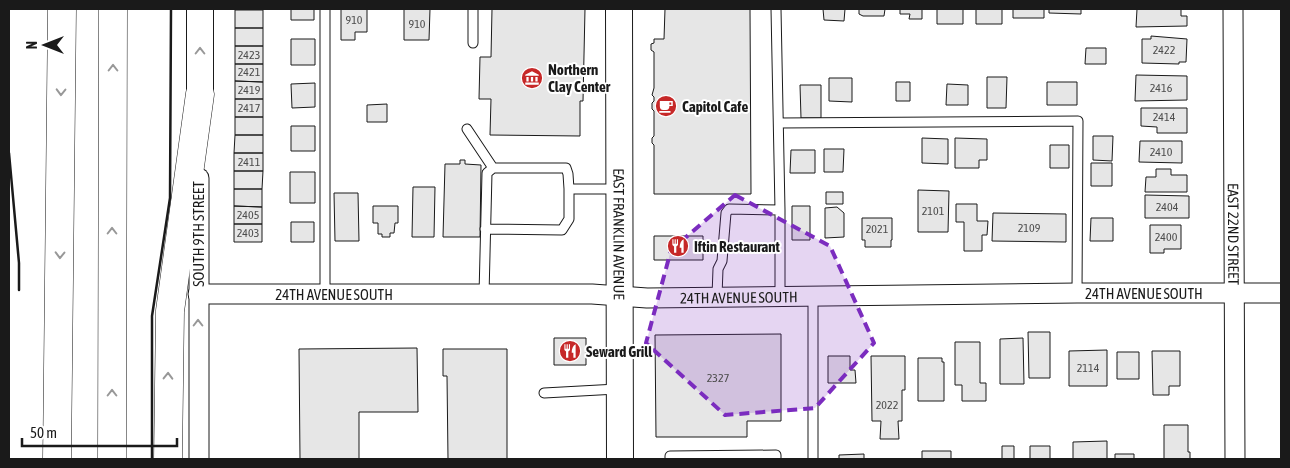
<svg xmlns="http://www.w3.org/2000/svg" width="1290" height="468" font-family="'Asap Condensed',sans-serif">
<style>
.building{fill:#e6e6e6;stroke:#1a1a1a}
.lines{fill:none;stroke-linecap:round;stroke-linejoin:round}
.lane-casing{stroke:#1a1a1a;stroke-width:11}
.street-casing{stroke:#1a1a1a;stroke-width:21}
.secondary-casing{stroke:#1a1a1a;stroke-width:28}
.highway-casing{stroke:#1a1a1a;stroke-width:29}
.lane{stroke:#fff;stroke-width:9}
.street{stroke:#fff;stroke-width:19}
.secondary{stroke:#fff;stroke-width:26}
.highway{stroke:#fff;stroke-width:28}
.wall{stroke:#1a1a1a;stroke-width:2.5}
.oneway{stroke:#989898}
.marked{fill:#7b2cbf;fill-opacity:0.2;stroke:#7b2cbf;stroke-width:4;stroke-dasharray:10 6;stroke-linejoin:round}
.labels{text-anchor:middle;dominant-baseline:central;stroke-width:4;stroke-linejoin:round;paint-order:stroke}
.number-label{font-size:12px;fill:#4d4d4d}
.poi-label{font-size:15px;font-weight:bold;fill:#1a1a1a;stroke:#fff;text-anchor:start}
.street-label{font-size:15px;fill:#1a1a1a;stroke:#fff}
</style>
<rect width="100%" height="100%" fill="#fff"/>
<path class="building" d="M291 9H314V20H291Z
M341 9H367V32H355V40H341Z
M404 9H430L429 40H404Z
M492 9H585L583 101H580V136L490 135 491 99H479L480 57H491Z
M665 9H750L751 194H654V145L652 143V138L654 136V111L652 109V103L654 101V97L652 95 654 88V52L651 50V44L654 43V39H664Z
M823 9H845L844 21 824 20Z
M859 9H885L884 16H863L859 14Z
M900 9H922V19H909L910 14H900Z
M937 9H963V24H937Z
M976 9H1002V24H976Z
M1013 9H1044V18H1013Z
M1049 9H1081V14L1049 13Z
M1137 9H1181V16H1187V26L1136 27Z
M235 10H263V28H235Z
M235 28H263V46H235Z
M1151 36 1187 39 1186 62H1179V64L1142 63V39H1151Z
M291 39H315V65H291Z
M235 46H263V64H235Z
M1086 48H1106V64H1085Z
M235 64H263V82L235 81Z
M1136 75 1187 76V100L1135 101Z
M987 77H1007L1006 108H987Z
M829 78H852V102L829 101Z
M235 81 263 82V99H235Z
M896 82H910V101H896Z
M1047 82H1077V105H1047Z
M315 83V107L292 108 291 84Z
M947 84 968 85V105H946Z
M800 85H821V118H801Z
M235 99H263V117H235Z
M387 104V122H367V105Z
M1141 108H1187V133H1157V127L1141 126Z
M235 117H263V135H235Z
M291 126H315V151H291Z
M235 135H263V153H234Z
M1093 136H1113L1112 161 1093 160Z
M922 138 948 139V164L922 163Z
M955 138 987 139V160H979V168H955Z
M1140 141H1182V163L1139 162Z
M1050 145H1069V168H1050Z
M824 149H844L843 172H824Z
M791 150H815V173H790Z
M234 153H263V171H234Z
M460 160H465V164L481 165 480 237H443L445 164H460Z
M1091 163H1112V186H1091Z
M1156 169H1171V175H1187V192H1145L1146 177H1156Z
M234 171H263L262 189H234Z
M290 172H315V203H290Z
M413 187H435L434 237H412Z
M234 189H262V207L234 206Z
M918 190 949 191 948 232H918Z
M826 192H843V204H826Z
M334 193H358L359 241H335Z
M1145 195 1189 196V218H1145Z
M956 204H977V221H988L987 235H982V251H964V222H956Z
M234 206 262 207V224H234Z
M373 206H398V223H395L394 233H390V237H382V234H378V223H373Z
M792 206H810V240H792Z
M837 207 844 213V237L825 238V208Z
M993 213 1066 214V242L992 241Z
M862 218H892V240H891V247H865V240H862Z
M1091 218H1113V241H1090Z
M291 222H314V242H291Z
M234 224H262V242H234Z
M1150 225H1181V249H1164V253H1150Z
M654 236H703V260H654Z
M1028 332H1050V378H1029Z
M781 334V421H747V437H656L655 335Z
M554 338H586V365H554Z
M1023 338 1024 384H1000V339Z
M955 342H980V383H986V401H962V385H955Z
M417 348 418 412H359V459H300L299 349Z
M443 349H507V459H448L447 376H443Z
M1107 350V386H1069V351Z
M1152 351H1180V386H1169V395H1153Z
M1117 352H1139V379H1117Z
M828 356H850V370H855L856 383H828Z
M871 356H905V390H902V421H898L899 439H880L881 421H872Z
M918 358H942V362H944V401H918Z
M1164 425H1188V452H1190V459H1164Z
M1107 441V459H1073V442Z
M1002 446H1014V459H1002Z
M1030 446H1050V459H1030Z
M922 451H951V459H922Z
M864 454V459H839V455Z
M1115 454H1134V459H1115Z"/>
<g class="lines">
<g class="lane-casing">
<path id="lane" d="M325 9V295
M776 9 780 210V296
M473 43V9
M779 123 1078 121 1077 293
M467 129 493 168
M485 229 562 230 569 219V189
M484 295 487 173 493 168H566L568 174 569 189H617
M717 296 718 269 722 261 726 213 729 209 780 210
M813 296V459
M544 393 617 389
M670 459V456L776 455V459"/>
</g>
<g class="street-casing">
<g id="street">
<path id="s1" d="M1233 9 1235 459"/>
<path id="s2" d="M198 294H592L647 298 1077 293H1281"/>
<path d="M199 459V178"/>
</g>
</g>
<g class="secondary-casing">
<g id="secondary">
<path id="s3" d="M619 9 620 459"/>
<path d="M200 94V9"/>
</g>
</g>
<g class="highway-casing">
<path id="highway" d="M57 459 62 9
M112 459 113 9
M168 459 170 311 200 94"/>
</g>
<use href="#lane" class="lane"/>
<use href="#street" class="street"/>
<use href="#secondary" class="secondary"/>
<use href="#highway" class="highway"/>
<path class="wall" d="M9 153 19 263V290
M152 459V316L170 198 171 9"/>
</g>
<defs><path id="oneway-chevron" d="M-2-3.5L2.5 0L-2 3.5" fill="none" stroke-width="1.6" stroke-linecap="round" stroke-linejoin="round" transform="scale(1.25)"/></defs>
<g class="oneway">
<use href="#oneway-chevron" transform="translate(200 51) rotate(-90)"/>
<use href="#oneway-chevron" transform="translate(113 68) rotate(-90)"/>
<use href="#oneway-chevron" transform="translate(61 92) rotate(91)"/>
<use href="#oneway-chevron" transform="translate(112 231) rotate(-90)"/>
<use href="#oneway-chevron" transform="translate(60 255) rotate(91)"/>
<use href="#oneway-chevron" transform="translate(198 323) rotate(-90)"/>
<use href="#oneway-chevron" transform="translate(168 376) rotate(-89)"/>
<use href="#oneway-chevron" transform="translate(112 393) rotate(-90)"/>
</g>
<path class="marked" d="M735 195 830 246 874 343 815 408 725 415 646 343 671 250Z"/>
<defs>
<g id="museum-disc" transform="scale(1.125)"><circle r="9.5" fill="#c62828" stroke="#fff"/><path d="M0-6L6-3V-2H-6V-3ZM-5-1h2V3h-2ZM-1-1h2V3h-2ZM3-1h2V3H3ZM-6 4H6V6H-6Z" fill="#fff"/></g>
<g id="cafe-disc" transform="scale(1.125)"><circle r="9.5" fill="#c62828" stroke="#fff"/><path d="M-5.5-4.5H6V0H3Q3 3.5 0 3.5H-2.5Q-5.5 3.5-5.5 0ZM3-3.2v2h1.7v-2ZM-6 4.5H4V6H-6Z" fill="#fff"/></g>
<g id="restaurant-disc" transform="scale(1.125)"><circle r="9.5" fill="#c62828" stroke="#fff"/><path d="M-5-6h1v4h1v-4h1v4h1v-4h1v5L-1.5 .5V6h-2V.5L-5-1ZM5-6V6H3V1.5H1.5Q1.5-4 5-6Z" fill="#fff"/></g>
</defs>
<g fill-rule="evenodd">
<use href="#museum-disc" x="532" y="78"/>
<use href="#cafe-disc" x="666" y="106"/>
<use href="#restaurant-disc" x="678" y="246"/>
<use href="#restaurant-disc" x="570" y="351"/>
</g>
<g class="labels">
<g class="number-label">
<text x="354" y="20">910</text>
<text x="417" y="24">910</text>
<text x="1164" y="50">2422</text>
<text x="249" y="55">2423</text>
<text x="249" y="72">2421</text>
<text x="1161" y="88">2416</text>
<text x="249" y="90">2419</text>
<text x="249" y="108">2417</text>
<text x="1164" y="117">2414</text>
<text x="1161" y="152">2410</text>
<text x="249" y="162">2411</text>
<text x="1167" y="207">2404</text>
<text x="933" y="211">2101</text>
<text x="248" y="215">2405</text>
<text x="1029" y="228">2109</text>
<text x="877" y="229">2021</text>
<text x="248" y="233">2403</text>
<text x="1166" y="237">2400</text>
<text x="1088" y="368">2114</text>
<text x="718" y="378">2327</text>
<text x="887" y="405">2022</text>
</g>
<g class="poi-label">
<text x="548" y="69">Northern<tspan x="548" dy="17">Clay Center</tspan></text>
<text x="682" y="106">Capitol Cafe</text>
<text x="694" y="246">Iftin Restaurant</text>
<text x="586" y="351">Seward Grill</text>
</g>
<g class="street-label">
<text transform="translate(198 234) rotate(-90)">SOUTH 9TH STREET</text>
<text stroke="none"><textPath href="#s3" startOffset="225">EAST FRANKLIN AVENUE</textPath></text>
<text stroke="none"><textPath href="#s1" startOffset="225">EAST 22ND STREET</textPath></text>
<text stroke="none"><textPath href="#s2" startOffset="946">24TH AVENUE SOUTH</textPath></text>
<text stroke="none"><textPath href="#s2" startOffset="136">24TH AVENUE SOUTH</textPath></text>
<text stroke="none"><textPath href="#s2" startOffset="541">24TH AVENUE SOUTH</textPath></text>
</g>
</g>
<rect width="1290" height="468" fill="none" stroke="#1a1a1a" stroke-width="20"/>
<g transform="translate(45 45) rotate(270)" stroke="#ffffff" stroke-width="4" paint-order="stroke">
<path d="M0-4L9 19L0 12L-9 19Z" fill="#1a1a1a"/>
<text y="-8" font-size="14" font-weight="bold" text-anchor="middle" fill="#1a1a1a">N</text>
</g>
<path d="M22 438v8h155v-8" fill="none" stroke="#1a1a1a" stroke-width="2.5"/>
<text x="30" y="438" font-size="15" fill="#1a1a1a" stroke="#ffffff" stroke-width="4" paint-order="stroke">50 m</text>
</svg>
